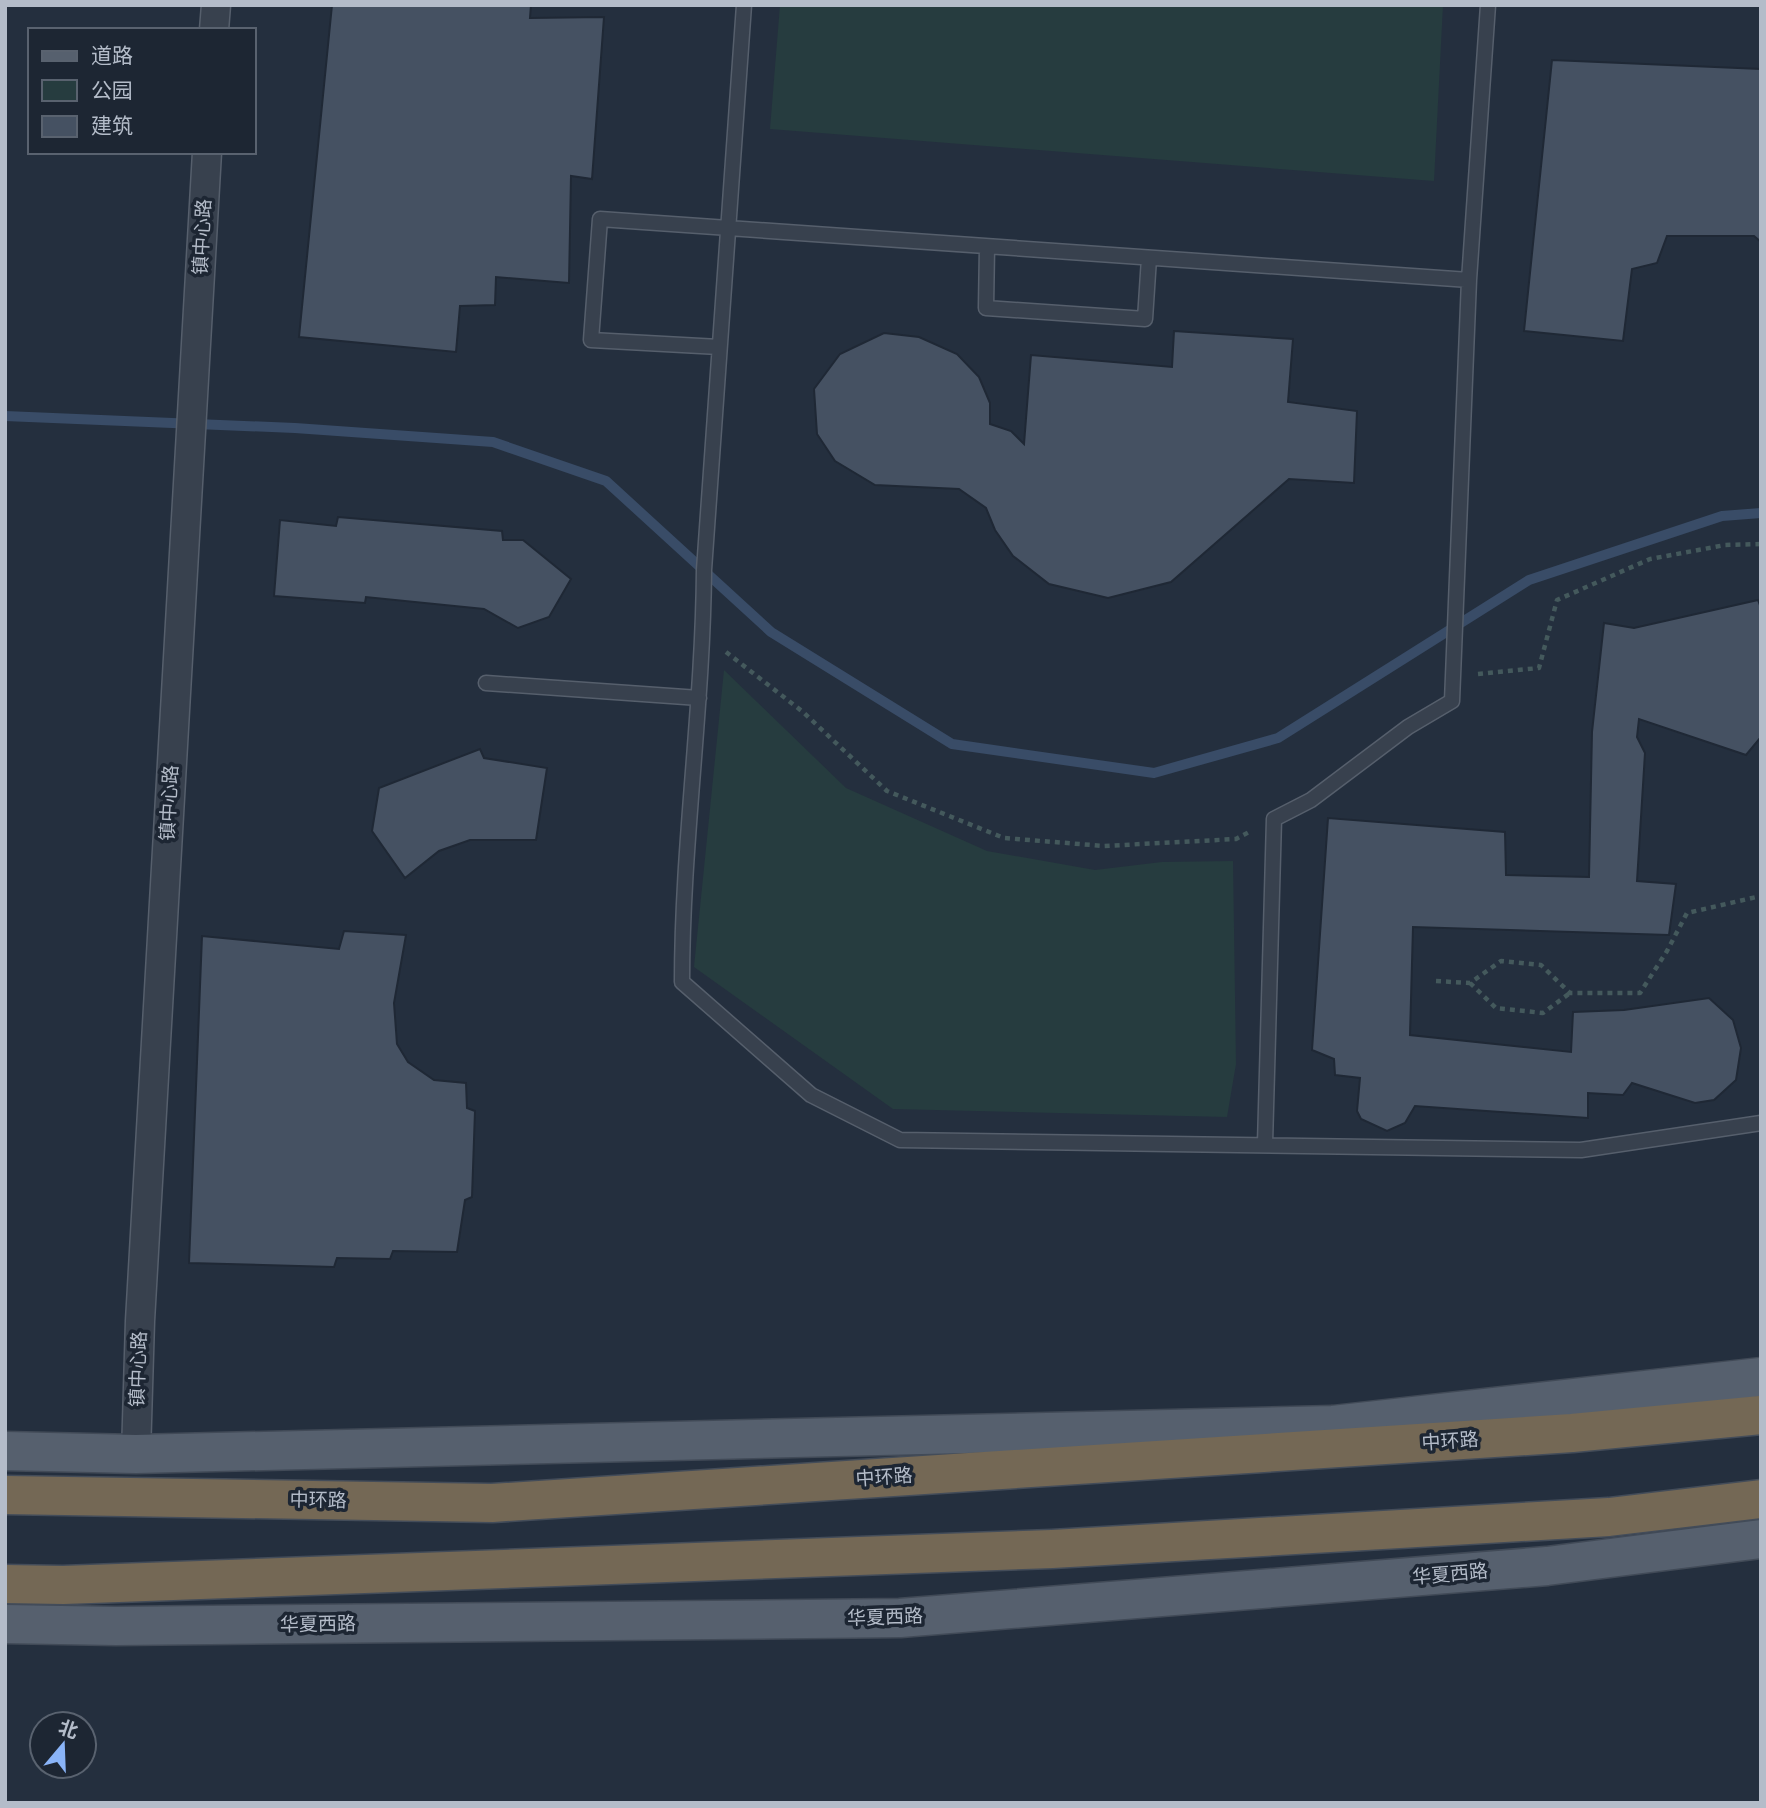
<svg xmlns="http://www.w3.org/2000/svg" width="1766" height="1808" font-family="'Space Grotesk','Noto Sans SC',sans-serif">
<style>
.green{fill:#263c3f}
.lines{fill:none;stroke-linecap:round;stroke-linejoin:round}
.stream{stroke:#394c67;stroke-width:10}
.building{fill:#455162;stroke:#1f2835;stroke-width:2}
.lane-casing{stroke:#565f6c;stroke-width:17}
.street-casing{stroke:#565f6c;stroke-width:31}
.primary-casing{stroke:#414a57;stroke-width:41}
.highway-casing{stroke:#434c59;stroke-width:41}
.path{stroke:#44595c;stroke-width:4.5;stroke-dasharray:5 5;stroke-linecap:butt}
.lane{stroke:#38414e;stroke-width:14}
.street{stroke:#38414e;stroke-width:28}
.primary{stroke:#56606e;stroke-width:38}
.highway{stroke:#746855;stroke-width:38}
.labels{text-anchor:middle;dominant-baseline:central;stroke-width:7;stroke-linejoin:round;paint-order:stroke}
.street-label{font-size:19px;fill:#b4bcc9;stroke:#1d2633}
</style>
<rect width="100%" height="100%" fill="#242f3e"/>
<path class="green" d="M780 5H1443L1434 181 770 129Z
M724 670 846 788 987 851 1095 870 1162 862 1233 861 1236 1064 1227 1117 893 1109 694 967Z"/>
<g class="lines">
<path class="stream" d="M5 416 295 428 493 442 606 481 771 632 952 744 1154 773 1278 738 1529 580 1722 516 1761 513"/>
</g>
<path class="building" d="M332 5H531L530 18 604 17 592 179 571 176 569 283 496 277 495 305 460 306 456 352 299 337Z
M1552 60 1761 69V242L1754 236H1667L1657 263 1632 269 1623 341 1524 331Z
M1174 331 1293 339 1288 402 1357 411 1354 483 1289 479 1171 582 1108 598 1049 584 1013 556 995 530 986 508 959 489 875 485 835 461 817 434 814 389 840 354 884 333 919 337 957 354 979 377 990 403V424L1011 431 1024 444 1031 355 1172 367Z
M338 517 502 531 503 540H523L571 579 549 617 518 628 484 609 366 597 365 603 274 596 280 520 336 526Z
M1758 600 1761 608V737L1746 755 1639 719 1637 737 1645 753 1637 881 1676 884 1669 935 1413 927 1410 1035 1571 1052 1573 1012 1624 1010 1709 998 1733 1020 1741 1048 1736 1080 1714 1100 1695 1103 1632 1083 1623 1095 1588 1093V1118L1415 1106 1405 1123 1387 1131 1361 1119 1357 1111 1360 1078 1335 1075 1334 1059 1312 1050 1328 818 1505 832 1506 875 1589 877 1592 732 1604 623 1634 628Z
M480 749 484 758 547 768 536 840H470L439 851 405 878 372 831 379 788Z
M344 931 406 935 394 1003 397 1044 408 1062 434 1080 466 1083 467 1108 475 1111 472 1197 465 1200 457 1252 393 1251 390 1259 337 1258 334 1267 189 1263 202 936 339 949Z"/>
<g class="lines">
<g class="lane-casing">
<path id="lane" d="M744 5 704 570C703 708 682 844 682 982L811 1095 900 1140 1581 1150 1761 1123
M987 247 986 308 1145 319 1149 258
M719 347 591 340 600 219 1469 280
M486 683 699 698
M1265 1144 1274 819 1311 800 1408 727 1452 701 1469 280 1488 5"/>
</g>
<g class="street-casing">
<path id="street" d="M214 30 216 5
M136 1454 140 1321 207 152"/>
</g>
<g class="primary-casing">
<path id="primary" d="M5 1451 136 1454 1333 1425 1761 1377
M5 1624 116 1626 900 1618 1547 1566 1761 1539"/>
</g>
<g class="highway-casing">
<path id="highway" d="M5 1495 492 1503 1572 1433 1761 1415
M5 1584 63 1585 1052 1549 1609 1517 1761 1499"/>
</g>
<path class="path" d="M726 652 803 712 887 791 1004 838 1104 846 1236 839 1249 832
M1478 674 1539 668 1557 600 1650 559 1725 545 1761 544
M1436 981 1470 983 1501 961 1541 965 1570 993H1640L1667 951 1687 913 1761 896
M1470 983 1496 1008 1543 1013 1570 993"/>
<use href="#lane" class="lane"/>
<use href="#street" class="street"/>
<use href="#primary" class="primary"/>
<use href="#highway" class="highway"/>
</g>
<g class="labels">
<g class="street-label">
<text transform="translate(202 237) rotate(-87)">镇中心路</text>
<text transform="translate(169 803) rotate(-87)">镇中心路</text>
<text transform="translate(138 1369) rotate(-88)">镇中心路</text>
<text transform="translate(1450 1441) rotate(-4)">中环路</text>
<text transform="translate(884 1477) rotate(-4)">中环路</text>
<text transform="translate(318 1500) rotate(1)">中环路</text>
<text transform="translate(1450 1574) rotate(-5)">华夏西路</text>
<text transform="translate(885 1617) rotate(-2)">华夏西路</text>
<text transform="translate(318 1624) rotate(-1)">华夏西路</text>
</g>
</g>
<rect width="1766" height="1808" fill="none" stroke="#b4bcc9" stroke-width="14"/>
<rect x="28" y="28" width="228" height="126" fill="#1d2633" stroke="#59626f" stroke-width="2"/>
<rect x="42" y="51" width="35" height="10" fill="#56606e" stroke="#59626f" stroke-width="2"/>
<text x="91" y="63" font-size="21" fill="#b4bcc9">道路</text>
<rect x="42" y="80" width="35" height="21" fill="#263c3f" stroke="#59626f" stroke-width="2"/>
<text x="91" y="98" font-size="21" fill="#b4bcc9">公园</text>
<rect x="42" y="116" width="35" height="21" fill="#455162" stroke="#59626f" stroke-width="2"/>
<text x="91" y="133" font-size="21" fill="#b4bcc9">建筑</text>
<g transform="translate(63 1745) rotate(19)"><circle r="33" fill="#1d2633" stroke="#59626f" stroke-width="2"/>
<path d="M0-5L12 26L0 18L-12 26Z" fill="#8ab4f8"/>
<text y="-10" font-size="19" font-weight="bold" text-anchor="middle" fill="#b4bcc9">北</text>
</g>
</svg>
